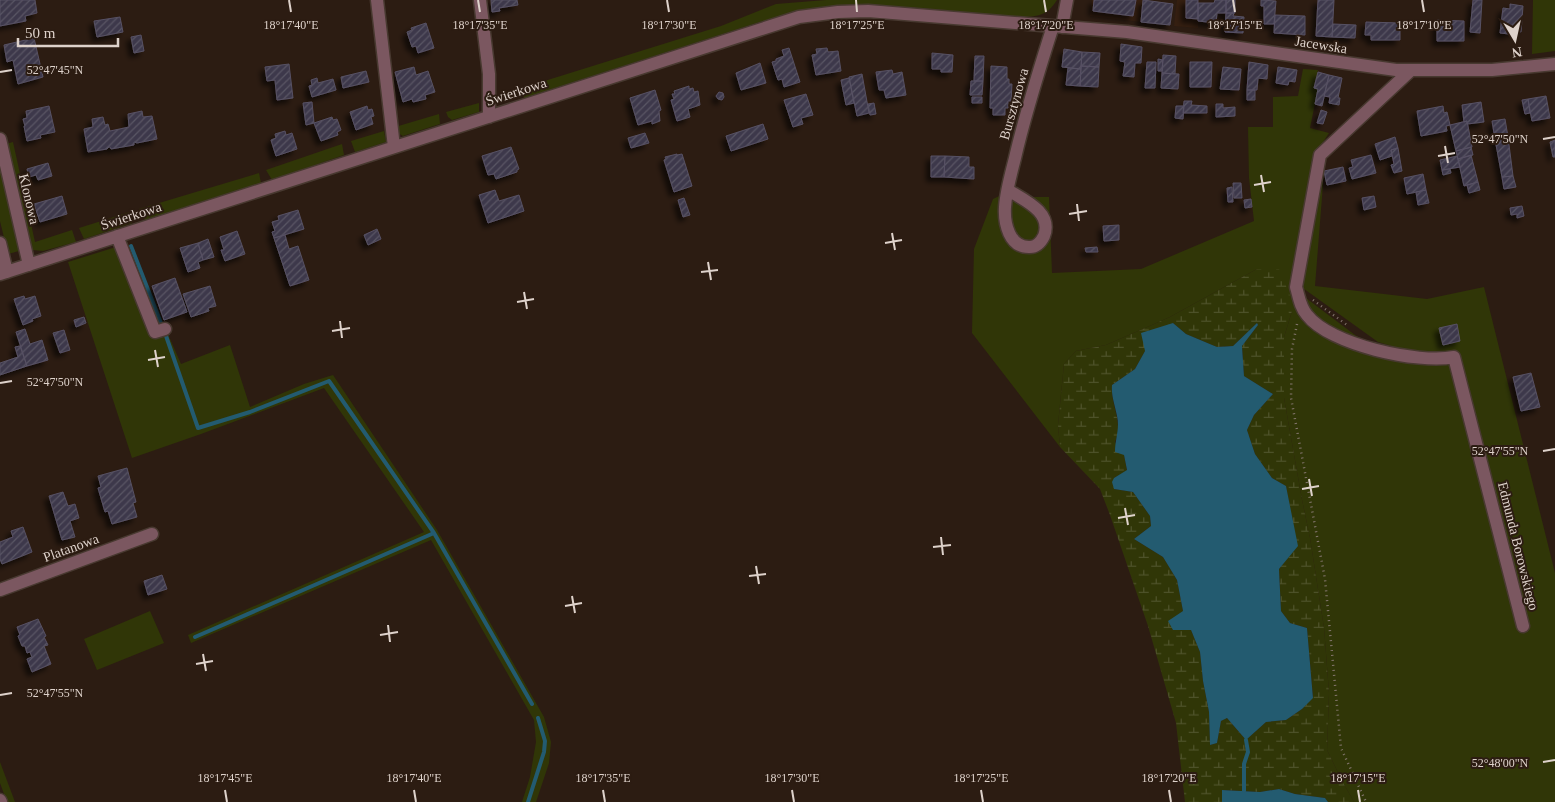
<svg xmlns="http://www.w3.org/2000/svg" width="1555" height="802" font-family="Georgia,serif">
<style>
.built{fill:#351f11}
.green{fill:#303607}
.wetland{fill:url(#wetland-marsh);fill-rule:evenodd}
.water{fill:#235b70}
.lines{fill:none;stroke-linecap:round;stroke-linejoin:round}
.stream{stroke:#235b70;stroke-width:4}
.building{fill:url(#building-hatch);stroke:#575164;filter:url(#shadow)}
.minor-casing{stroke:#483930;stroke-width:15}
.path{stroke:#84766e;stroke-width:2.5;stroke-dasharray:1 4;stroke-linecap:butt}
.minor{stroke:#7b5760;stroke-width:12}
.ticks{fill:none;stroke:#ded2cb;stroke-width:2}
.labels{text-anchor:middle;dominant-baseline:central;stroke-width:4;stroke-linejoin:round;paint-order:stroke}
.street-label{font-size:14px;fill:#ded2cb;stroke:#2c1c12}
.ticks-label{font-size:12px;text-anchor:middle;fill:#ded2cb;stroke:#2c1c12;stroke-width:4;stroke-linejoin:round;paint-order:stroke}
</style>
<defs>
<pattern id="wetland-marsh" width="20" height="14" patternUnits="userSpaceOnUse" patternTransform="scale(1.25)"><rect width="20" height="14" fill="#303607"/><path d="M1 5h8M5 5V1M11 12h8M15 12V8" fill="none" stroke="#4e522a"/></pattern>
<pattern id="building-hatch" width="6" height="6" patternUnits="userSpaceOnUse" patternTransform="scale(1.25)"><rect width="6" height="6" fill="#3e394b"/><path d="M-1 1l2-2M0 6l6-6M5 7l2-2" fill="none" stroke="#595564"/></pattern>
<filter id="shadow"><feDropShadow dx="-4.5" dy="4.5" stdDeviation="2.5" flood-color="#0009"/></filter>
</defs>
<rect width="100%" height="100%" fill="#2c1c12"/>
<path class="built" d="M1092 0H1143L1141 22 1090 16Z
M1177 0H1198V28L1174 26Z"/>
<path class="green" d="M826 0H1057C1047 16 1037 17 1019 17L919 8 838 5 797 12 760 22 524 98 522 88 721 26 776 4Z
M1533 0H1555V51L1532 54Z
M1303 69 1318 70 1314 88 1318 89 1310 128 1329 133 1316 153 1293 288 1319 332 1405 361 1443 365 1440 354 1409 351 1378 342 1300 286 1325 159 1315 286 1427 299 1484 287 1555 573V802H1354L1342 781 1327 750 1329 693 1324 628 1310 538 1302 500 1284 398V337L1292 311 1257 269 1170 317 1152 325 1106 345 1076 351 1064 364 1058 425 1060 447 972 333 974 249 993 199 1014 189 1025 197H1049L1052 273 1141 269 1254 221 1249 178 1248 127H1273V97L1298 96Z
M479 103V112L452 120 448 117 446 112Z
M439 114 440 124 403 136 398 133 395 127Z
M384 131 386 142 355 152 351 141Z
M13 142 35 242 72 230 76 242 43 251 33 250 30 248 6 144Z
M342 144 344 155 272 180 266 170Z
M0 168 19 251 8 254 0 221Z
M259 173 261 183 145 220 139 209Z
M130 212 132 223 84 239 79 228Z
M116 247 153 337 167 332 181 364 230 345 250 407 304 384 333 375 437 530 544 717 551 742 549 763 536 802H522L530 777 536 742 534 720 431 540 191 643 188 635 424 532 324 388 201 434 132 458 68 262Z
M1302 295 1355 335 1370 344 1350 339 1314 317Z
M150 611 164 643 97 670 84 639Z
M0 762 15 802H7L0 783Z"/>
<path class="wetland" d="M1257 269H1279L1289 292 1292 311 1284 337V398L1302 500 1310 538 1324 628 1329 693 1327 750 1342 781 1354 802H1328L1325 798 1295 794 1279 789 1260 792 1223 790 1222 802H1185L1176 723 1148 626 1110 515 1100 489 1060 447 1058 425 1064 364 1076 351 1106 345 1152 325 1170 317ZM1173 323 1186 334 1217 347 1233 346 1257 323 1258 325 1242 346 1244 376 1273 394 1254 415 1247 430 1255 454 1272 478 1286 486 1297 546 1279 569 1281 611 1290 623 1307 628 1313 697 1302 709 1286 720 1266 722 1246 740 1227 718 1221 721 1217 743 1210 745 1209 712 1203 681 1200 652 1191 630H1173L1183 611 1177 580 1163 557 1134 539 1151 526 1150 516 1133 492 1114 489V478L1127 471 1124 455 1115 442C1124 423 1110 404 1112 385L1135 369 1145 351Z"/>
<path class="water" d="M1173 323 1186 334 1217 347 1233 346 1257 323 1258 325 1242 346 1244 376 1273 394 1254 415 1247 430 1255 454 1272 478 1286 486 1298 546 1279 569 1281 611 1290 623 1307 628 1313 698 1302 709 1286 720 1266 722 1246 740 1227 718 1221 721 1217 743 1210 745 1209 712 1203 681 1200 652 1191 630H1173L1168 621 1183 611 1177 580 1163 557 1134 539 1151 526 1150 516 1133 492 1114 489 1112 482 1114 478 1127 470 1124 455 1115 452C1115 439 1120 429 1117 416 1115 405 1111 396 1112 385L1135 369 1145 351 1141 333Z
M1279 789 1295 794 1325 798 1328 802H1222V790L1260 792Z"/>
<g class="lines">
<path class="stream" d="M131 246 161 323
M165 333 198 428 250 412 329 381 434 533 532 704
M195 637 434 533
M1244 791V764L1248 752 1246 740
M528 802 544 752 545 741 538 718"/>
</g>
<path class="building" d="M0 0H35L37 13 25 16 26 21 0 26Z
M491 0H517L518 5 499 8 500 11 492 12Z
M1094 0H1136L1133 16 1093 11Z
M1143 0 1173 4 1170 25 1141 22Z
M1186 0H1198V19L1186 18Z
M1215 0H1226V13H1217L1216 23 1198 21V3H1214Z
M1226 0H1235V13H1226Z
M1261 0 1276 1 1274 24H1264V6H1261Z
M1318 0H1334L1332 37 1316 36Z
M1473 0H1482L1480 33 1470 32Z
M1510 4 1523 6 1521 32 1510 31 1509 34 1500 33 1503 8 1510 9Z
M1226 13H1234L1233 16 1244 17 1243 33 1225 32Z
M1275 15 1305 16V35L1274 33Z
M120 17 123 32 97 37 94 21Z
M1437 20 1464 21V41H1437Z
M1366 22 1400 23V40H1371V35H1365Z
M426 23 434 48 418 53 416 46 412 47 407 32 412 30 411 28Z
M1333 24 1356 25 1355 38 1332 37Z
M141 35 144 51 134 53 131 37Z
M34 38 43 77 18 84 13 60 7 62 4 45Z
M1121 44 1142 47 1141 63H1135L1134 77 1123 76 1125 62 1120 61Z
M789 48 800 82 784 87 782 79 778 80 772 62 776 61V59L784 56 782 50Z
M827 48 828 52 838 51 841 71 816 75 812 55 817 54 816 49Z
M1064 49 1082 52 1081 69 1062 67Z
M1082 52 1100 53 1099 67 1081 66Z
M932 53 953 55 952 72H941V69H932Z
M1163 55 1176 56 1175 74 1162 73Z
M975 56H984L983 81H974Z
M1158 59 1163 60 1162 71H1158Z
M1147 62H1156L1155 88H1145Z
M1190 62H1212L1211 87H1190Z
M1249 62 1268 65 1267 79 1258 78 1257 90H1247Z
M760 63 766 83 741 90 736 73Z
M289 64 293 98 277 100 275 80 267 81 265 67Z
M991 66 1007 67V79H1009V84H1012L1011 101H1008V108H1005V115H993V108H990Z
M1081 66 1099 67 1098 87 1080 86Z
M414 67 416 75 428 71 435 92 425 95 426 99 413 102 412 99 403 102 395 72Z
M1223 67 1241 69 1239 90 1220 89Z
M1278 67 1297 70 1295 82 1289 81 1288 85 1276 83Z
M1068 68 1081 69 1080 86 1066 85Z
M892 70 893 74 902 72 906 95 886 98 884 90H879L876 72Z
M366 71 369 82 343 88 341 77Z
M1318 72 1329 75 1322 106 1315 104 1318 89 1314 88Z
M1162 73 1179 74 1178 89 1161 88Z
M862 74 869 113 857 116 849 77Z
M1329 75 1342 78 1338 98H1340L1339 105 1329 103 1330 97 1324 96Z
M317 78 318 83 333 79 336 90 312 97 309 86 312 85 311 80Z
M849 78 854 103 846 105 841 80Z
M971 81H983L982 95H970Z
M689 86V89L693 88 694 92 698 91 700 105 688 109 690 117 677 121 671 100 674 99 672 94H675L674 91Z
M655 90 661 110 659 111 660 121 652 124V121L638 125 630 98Z
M1247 90H1255V100H1247Z
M719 92 723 93 724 97 722 100 718 99 716 96Z
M806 94 813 115 801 118 803 124 793 127 784 100Z
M1546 96 1550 118 1532 121 1528 99Z
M972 97H982V103H972Z
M1528 99 1530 113 1525 114 1522 100Z
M1184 101H1192L1191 105 1207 106V113H1183Z
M312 102 314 123 306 125 303 103Z
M1481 102 1484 122 1467 124V121L1464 122 1462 105Z
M874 103 876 114 870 115 868 104Z
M1216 104H1223V108L1235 107V116L1216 117Z
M49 106 55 132 40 135 41 138 27 141 24 126H25L23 119 27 118 26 111Z
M367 106 368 110 372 109 374 116 371 117 373 124 356 130 350 112Z
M1176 106H1184L1183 119 1175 118Z
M1443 106 1444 113 1447 112 1450 125 1446 126 1447 131 1421 136 1417 111Z
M1321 110 1327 112 1323 124 1317 123Z
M142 111 143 117 152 116 157 139 137 143 134 142V145L111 149 110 147H109L107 149 88 152 84 129 93 127 92 119 103 117 105 125 108 124 110 131 129 127 128 114Z
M332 117 333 120 337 119 341 130 337 132 338 135 321 141 314 123Z
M1505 119 1508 137 1495 139 1492 121Z
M1467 121 1472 147 1456 151 1450 125Z
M763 124 768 139 731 151 726 136Z
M285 131 286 135 292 133 297 149 276 156 271 140 276 138 275 134Z
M645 133 649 143 631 148 628 138Z
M1395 137 1398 148 1391 150 1392 156 1380 160 1375 144Z
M1508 137 1513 176 1502 177 1495 139Z
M1555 140V157H1553L1550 142Z
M511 147 519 169 517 170V172L496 179 494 174 488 175 482 156Z
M1471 147 1473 155 1458 159 1456 151Z
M1398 148 1402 171 1394 173 1391 165 1394 164 1391 150Z
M677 154V155L682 154 692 186 674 192 664 160 666 159 665 157Z
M1371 155 1376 173 1352 179 1349 168 1353 167 1351 160Z
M1471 155 1478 182 1464 186 1458 159Z
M931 156H945L944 177H931Z
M945 156 969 157V167H974V179L944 177Z
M1457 156 1460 167 1442 170 1440 160Z
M48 163 52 176 38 180 36 175 29 177 27 169Z
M1343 167 1346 181 1327 185 1324 171Z
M1450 169 1451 173 1443 175 1442 170Z
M1423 174 1426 190 1407 194 1404 178Z
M1513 176 1516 187 1504 189 1502 177Z
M1478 182 1480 190 1469 193 1467 185Z
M1233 183H1241L1242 198H1234Z
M1232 187 1233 202H1228L1227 188Z
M495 190 499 201 519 195 524 211 488 223 479 195Z
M1426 190 1429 203 1418 205 1416 192Z
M62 196 67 214 40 222 34 204Z
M1374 196 1376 207 1364 210 1362 198Z
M684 198 690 215 683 217 678 200Z
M1251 199 1252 207 1245 208 1244 200Z
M1522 206 1524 216 1517 218V214L1511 215 1510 208Z
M298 210 304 229 274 238 272 232 275 231 272 222 279 220 278 216Z
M1119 225V240L1104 241 1103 226Z
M377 229 381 239 368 245 364 235Z
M237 231 245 254 225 261 221 250H224L220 237Z
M285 235 289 249 298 246 309 280 290 286 274 238Z
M208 239 214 257 203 260 198 243Z
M198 243 203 260 198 262 200 268 188 272 180 248Z
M1097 247 1098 252H1086L1085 248Z
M175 278 187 312 164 320 152 286Z
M210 286 216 306 208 308 209 311 191 317 183 294Z
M24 296 25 299 35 296 41 316 32 319 33 321 23 325 14 299Z
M84 317 86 323 76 327 74 320Z
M1457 324 1460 341 1443 345 1439 328Z
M25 329 30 344 42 340 48 360 27 366 16 332Z
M64 330 70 350 60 353 53 333Z
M20 346 27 366 0 375V363L18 357 15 347Z
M1531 373 1540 407 1521 411 1513 377Z
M127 468 136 502 133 503 137 517 112 524 108 511 105 512 98 488 101 487 98 476Z
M63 492 68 506 75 504 79 518 70 521 75 537 62 540 49 496Z
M23 527 32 552 2 564 0 559V542L13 537 11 531Z
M162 575 167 589 148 595 144 581Z
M38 619 46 636 44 637 48 645 44 646 51 664 32 672 27 659 32 657 30 652 27 653 25 646H22L18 636 20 635 17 627Z"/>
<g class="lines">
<g class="minor-casing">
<path id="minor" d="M377 0 394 147
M480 0 489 74V117
M1062 27 1067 0
M1410 71 1320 155 1296 287C1299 297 1300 307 1307 315 1330 345 1418 364 1454 357L1523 626
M0 139 29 265
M1008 190C1024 200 1053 212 1044 236 1041 242 1036 247 1030 247 1009 248 1004 223 1005 207 1006 191 1011 174 1015 158 1025 114 1039 70 1053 26
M117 236 155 332 165 329
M0 243 7 272
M0 274 799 17 838 12 868 11 1127 32 1396 70H1492L1555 64
M0 590 152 534
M0 800 1 802"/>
</g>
<path class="path" d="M1313 300 1347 325
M1297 324 1292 349 1291 398 1325 579 1341 748 1366 802"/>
<use href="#minor" class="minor"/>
</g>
<path class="ticks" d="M289 0 291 12M478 0 480 12M667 0 669 12M856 0 857 12M1044 0 1046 12M1233 0 1235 12M1422 0 1424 12M0 72 12 70M1543 139 1555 137M1445 146 1448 163M1438 156 1455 153M1261 175 1264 192M1254 185 1271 182M1077 204 1079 221M1069 214 1087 211M892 233 895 250M885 243 902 240M708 262 711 280M701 272 718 270M524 292 527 309M517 302 534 299M340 321 342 338M332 331 350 328M155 350 158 367M148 360 165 357M0 383 12 381M1543 451 1555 449M1309 479 1312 496M1302 489 1319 486M1125 508 1128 525M1118 518 1135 515M941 537 943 555M933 547 951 545M756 566 759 584M749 576 766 574M572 596 575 613M565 606 582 603M388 625 390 642M380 635 398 632M203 654 206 671M196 664 213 661M0 695 12 693M1543 762 1555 760M225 790 227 802M414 790 416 802M603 790 605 802M792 790 794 802M981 790 983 802M1169 790 1171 802M1358 790 1360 802"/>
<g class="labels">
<g class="street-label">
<text transform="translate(1321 45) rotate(9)">Jacewska</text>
<text transform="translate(516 92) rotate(-18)">Świerkowa</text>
<text transform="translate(1014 104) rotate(-74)">Bursztynowa</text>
<text transform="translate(29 199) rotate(77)">Klonowa</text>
<text transform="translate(131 216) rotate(-18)">Świerkowa</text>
<text transform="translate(1518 546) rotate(76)">Edmunda Borowskiego</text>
<text transform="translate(71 548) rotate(-20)">Platanowa</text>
</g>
</g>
<g class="ticks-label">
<text x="291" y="29">18°17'40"E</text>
<text x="480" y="29">18°17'35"E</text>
<text x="669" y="29">18°17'30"E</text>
<text x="857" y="29">18°17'25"E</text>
<text x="1046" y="29">18°17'20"E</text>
<text x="1235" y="29">18°17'15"E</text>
<text x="1424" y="29">18°17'10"E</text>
<text x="55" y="74">52°47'45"N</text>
<text x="1500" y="143">52°47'50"N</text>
<text x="55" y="386">52°47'50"N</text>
<text x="1500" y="455">52°47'55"N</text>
<text x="55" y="697">52°47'55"N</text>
<text x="1500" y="767">52°48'00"N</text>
<text x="225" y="782">18°17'45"E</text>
<text x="414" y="782">18°17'40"E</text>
<text x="603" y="782">18°17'35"E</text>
<text x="792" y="782">18°17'30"E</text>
<text x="981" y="782">18°17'25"E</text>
<text x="1169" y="782">18°17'20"E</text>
<text x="1358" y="782">18°17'15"E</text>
</g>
<g transform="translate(1515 40) rotate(171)" stroke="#2c1c12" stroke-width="4" paint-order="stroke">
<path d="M0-4L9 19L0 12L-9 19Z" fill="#ded2cb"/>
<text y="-8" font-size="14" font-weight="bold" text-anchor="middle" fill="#ded2cb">N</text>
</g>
<path d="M18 38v8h100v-8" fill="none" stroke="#ded2cb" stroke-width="2.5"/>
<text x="25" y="38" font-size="15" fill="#ded2cb" stroke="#2c1c12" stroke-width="4" paint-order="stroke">50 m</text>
</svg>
